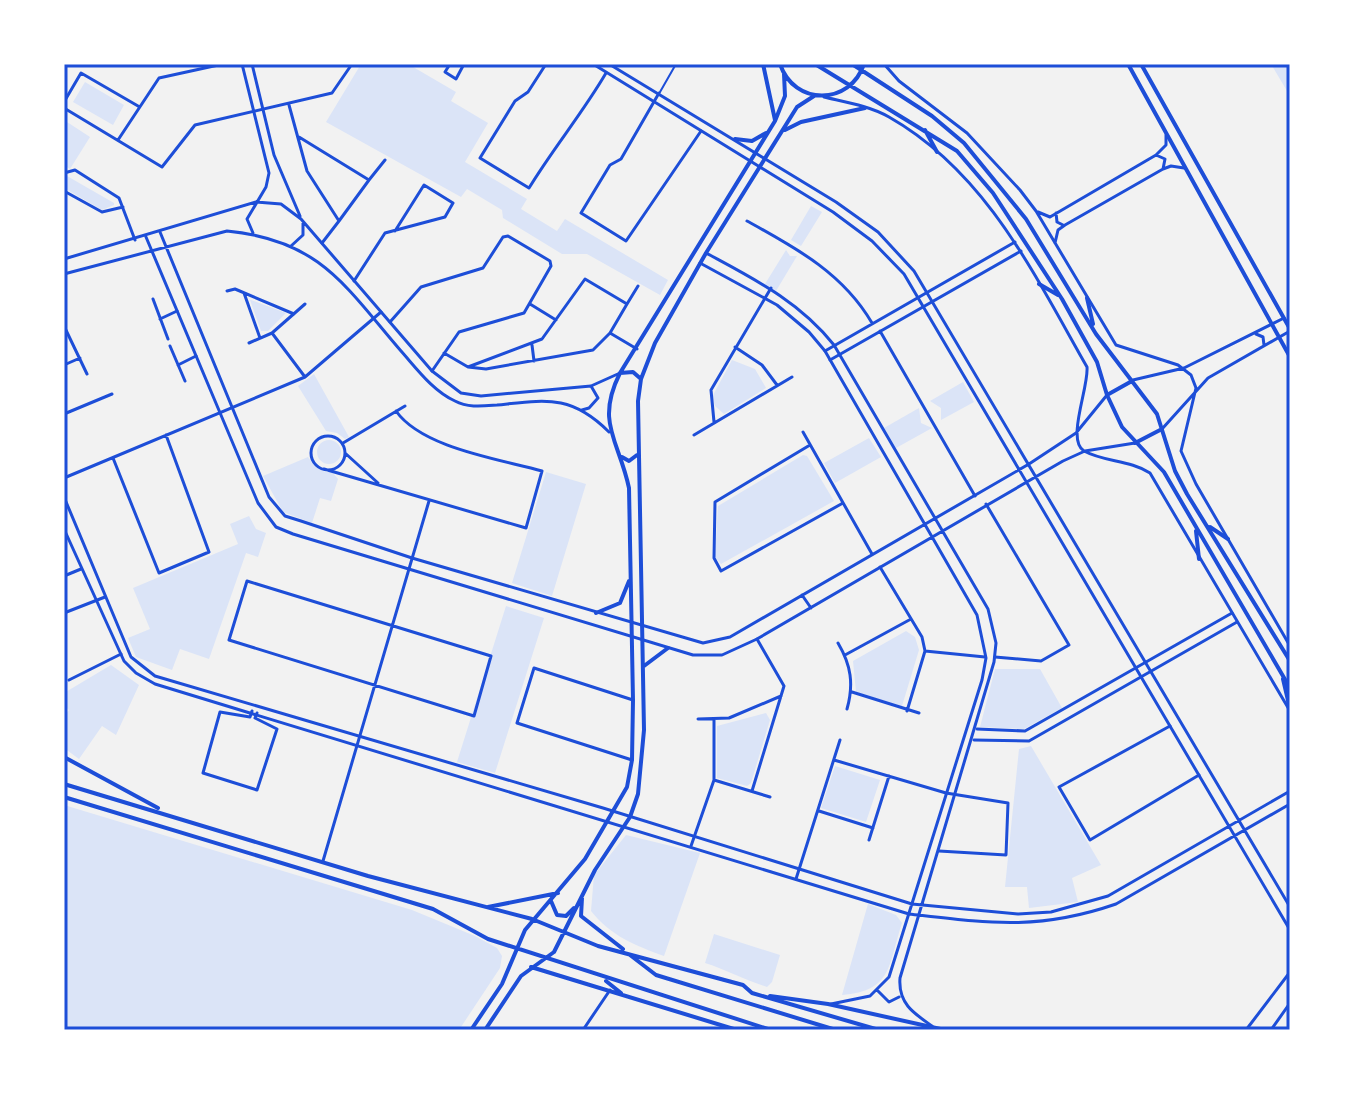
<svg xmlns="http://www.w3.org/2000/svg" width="1354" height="1094" font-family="Commissioner,sans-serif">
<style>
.green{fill:#dbe4f7}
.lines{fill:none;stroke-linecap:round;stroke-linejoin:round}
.pedestrian{stroke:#1d4ed8;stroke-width:2}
.minor{stroke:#1d4ed8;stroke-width:3}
.tertiary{stroke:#1d4ed8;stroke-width:3}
.primary{stroke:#1d4ed8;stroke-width:4}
.neatline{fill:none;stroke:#1d4ed8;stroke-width:3}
</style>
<rect width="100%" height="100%" fill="#f2f2f2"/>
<path class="green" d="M361 64H408L456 92 451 101 488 123 465 162 527 199 521 209 557 231 565 219 668 280 660 295 587 254H562L503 218 502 210 467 189 461 197 326 122Z
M1271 64H1290V96Z
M85 82 124 105 113 125 73 102Z
M64 120 90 137 70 169 64 165Z
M67 176 114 203V205L102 210 64 188Z
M811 206 822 212 801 246 791 240Z
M786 250 790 256H797L776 291 765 284Z
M250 300H251L286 313 268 331H261Z
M732 360 755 369 766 388 724 414 715 406 712 397Z
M314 374 349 437 345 439 337 433 326 431 298 386Z
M963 382 974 402 941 420V408L930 401Z
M919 408 921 423 932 428 896 448 884 428Z
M869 438 881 457 835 483 824 463Z
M317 452a12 12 0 1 1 24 0a12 12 0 1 1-24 0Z
M803 455 807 456 834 501 721 564 715 557 718 506Z
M308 457C314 466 320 473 332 472L338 479 331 501 320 498 312 523 283 512 263 476Z
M546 472 586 484 552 596 512 583Z
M249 516 256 529 266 533 258 557 246 553 209 659 180 649 172 670 136 657 128 638 150 629 133 588 238 544 230 524Z
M506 606 544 618 495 773 457 762Z
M906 631 915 637 919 650 902 706 856 692 853 661Z
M111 665 139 685 116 735 102 726 79 759 64 748V716L69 710 64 705V693Z
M995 669H1040L1062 708 1024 729 980 727Z
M766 713 770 720 751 783 747 786 717 778V726Z
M1031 746 1101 865 1072 878 1078 902 1029 908 1027 887H1005L1019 749Z
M835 766 880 780 866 822 821 808Z
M64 805 412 910 475 936 497 948 502 956 500 968 459 1030H64Z
M626 835 700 853 664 956C634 945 611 936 591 911L594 875Z
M868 904 896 915 902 923C888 965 893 991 842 995Z
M714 934 780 955 772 982 767 987C745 980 727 970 705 963Z"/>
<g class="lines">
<path class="pedestrian" d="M660 92 676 64"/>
<path class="minor" d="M450 64 445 72 456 79 464 64
M546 64 528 92 515 101 480 158 529 188C554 147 582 114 606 73
M659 93 621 159 610 165 581 213 626 241 701 131
M64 102 81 73 138 106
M289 105 307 171 339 221 369 180 299 137
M64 108 162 167 195 125 332 93 352 64
M118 140 159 78 223 64
M64 173 75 170 119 198 135 240
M369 180 385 160
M64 191 102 212 123 207
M747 221C796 248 843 273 872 323
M322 243 339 221
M585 279 627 304 610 333 593 350 486 369 468 367 542 339Z
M354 281 385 233 445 217 453 203 424 185 395 231
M227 291 235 289 294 314
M244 293 260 338
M153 299 168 339
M530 304 556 320
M627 304 638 286
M160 319 177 311
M390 322 421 287 483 268 503 237 508 236 550 261 551 266 524 313 459 332 432 371
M64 326 87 374
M880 331 975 496
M272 333 305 377
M610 333 637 349
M249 343 272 333 305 304
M532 345 534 361
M170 346 185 381
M735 347 762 365 777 385
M825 351 1015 242
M444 353 468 367
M830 360 1021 251
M64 365 80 358
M178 365 196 356
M64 414 112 394
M714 422 711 390 771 288
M803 432 872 554
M694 435 792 377
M311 453a17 17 0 1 1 34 0a17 17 0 1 1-34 0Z
M343 443 405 406
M810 445 715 502 714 558 721 571 843 503
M345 453 378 483
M113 458 159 573 209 552 166 435
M324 469 526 528 542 471C499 459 422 448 396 411
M64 478 305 377 381 312
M986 504 1069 645 1041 661 995 657
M880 567 922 637 925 651 907 711
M64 576 81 569
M247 581 491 656 474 716 229 640Z
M64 613 105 597
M838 643C851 665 854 684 847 709
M925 651 985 657
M845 655 911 619
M69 680 121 654
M852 692 919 713
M252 711 250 717 220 712 203 773 257 790 277 729 255 718 257 713
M698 719 729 718 781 696
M1170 726 1059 787 1090 840 1199 775
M977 729 1025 731 1232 613
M974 740 1029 741 1237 622
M632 760 517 723 534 668 633 700
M834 760 946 793 1008 803 1006 855 939 851
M714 780 770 797
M752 791 784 686 757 639
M819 811 873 828
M869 840 889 776
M691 846 714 780V719
M323 861 429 501
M796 879 840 740
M583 1030 610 990"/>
<path class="tertiary" d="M242 64 269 173 266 187 247 219 253 233
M252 64 274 155 300 216
M593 64 833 212 872 241 904 274 1290 930
M609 64 836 202 878 232 914 271 1290 907
M884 64 899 81 967 133 1020 190 1036 211 1116 345 1178 365 1191 375 1196 388 1181 451 1196 484 1290 646
M824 97C845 102 870 106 889 117 986 172 1034 274 1087 367 1089 387 1066 440 1084 451 1104 462 1130 460 1150 473L1290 711
M1156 155 1165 159 1163 169
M1038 212 1050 217 1156 155 1166 145V135
M1056 213 1057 222 1063 225
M160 232 269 497 285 516 301 521 412 558 703 643 730 637 1029 464 1076 433 1107 395
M146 237 258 503 276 527 293 534 693 655H722L757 639 1063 461 1085 451 1135 443
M1055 243 1058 230 1065 225 1163 169 1171 166 1184 168
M291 246 303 235V223
M706 253C754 279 799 301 834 345L988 609 996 643 994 662 900 978C898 1003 913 1013 932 1026
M64 259 256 202 281 204 301 219 432 371 461 393 481 396 591 386 620 373
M700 263 777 305 809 332 825 351 977 615 986 658 982 680 889 977 870 996 831 1004
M64 274 227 231C320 240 345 286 401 351 417 369 433 391 455 401 468 408 483 406 497 405 546 400 571 394 609 432
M1256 334 1263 337 1264 345
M1133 380 1184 368 1284 318
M582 410 589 408 598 398 591 386
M1162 429 1208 378 1290 331
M64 497 131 657 155 676 603 808 912 904 1018 914 1051 912 1108 896 1290 791
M64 529 124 661 136 673 155 684 909 914C988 923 1038 931 1116 904L1290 804
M802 595 811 608
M878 991 889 1002 899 997
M1246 1030 1290 972
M1271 1030 1290 1003"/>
<path class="primary" d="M763 64 775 120
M780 64C794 106 850 106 864 64
M815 64 957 151 993 193 1062 299 1097 362 1107 395 1122 427 1164 472 1290 688
M852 64 932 116 964 143 1026 219 1096 334 1157 414 1175 471 1187 494 1290 661
M884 64 885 65
M1128 64 1290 357
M1141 64 1290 329
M785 130 801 122 865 108
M925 130 937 152
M735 139 752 141 766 133
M1039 284 1058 295
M1087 298 1093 324
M620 373 633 372 641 379
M1107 395 1132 381
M1135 443 1162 429
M622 457 629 461 637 455
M1210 527 1228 539
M1196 531 1199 559
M596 613 620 603 629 581
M644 666 668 648
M1283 679 1290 709
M64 757 158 808
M64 784 368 876 532 919 598 946 743 985 752 993 879 1030
M64 797 433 909 488 939 771 1030
M582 898 581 916 623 949
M551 901 557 915 566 916 574 908
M488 907 558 893
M630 955 656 975 836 1030
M531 967 737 1030
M606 981 621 993
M770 996 828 1004 945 1030
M471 1030 502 984 525 930 585 859 627 787 632 760 633 700 629 488C619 440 595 423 620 373L775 121 785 96 784 74
M485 1030 521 976 554 952 595 870 630 817 638 794 644 730 638 401 641 379 655 343 706 253 797 107 814 96"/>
</g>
<rect width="1354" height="1094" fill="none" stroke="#ffffff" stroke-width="132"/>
<rect x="66" y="66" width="1222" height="962" class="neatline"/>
</svg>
